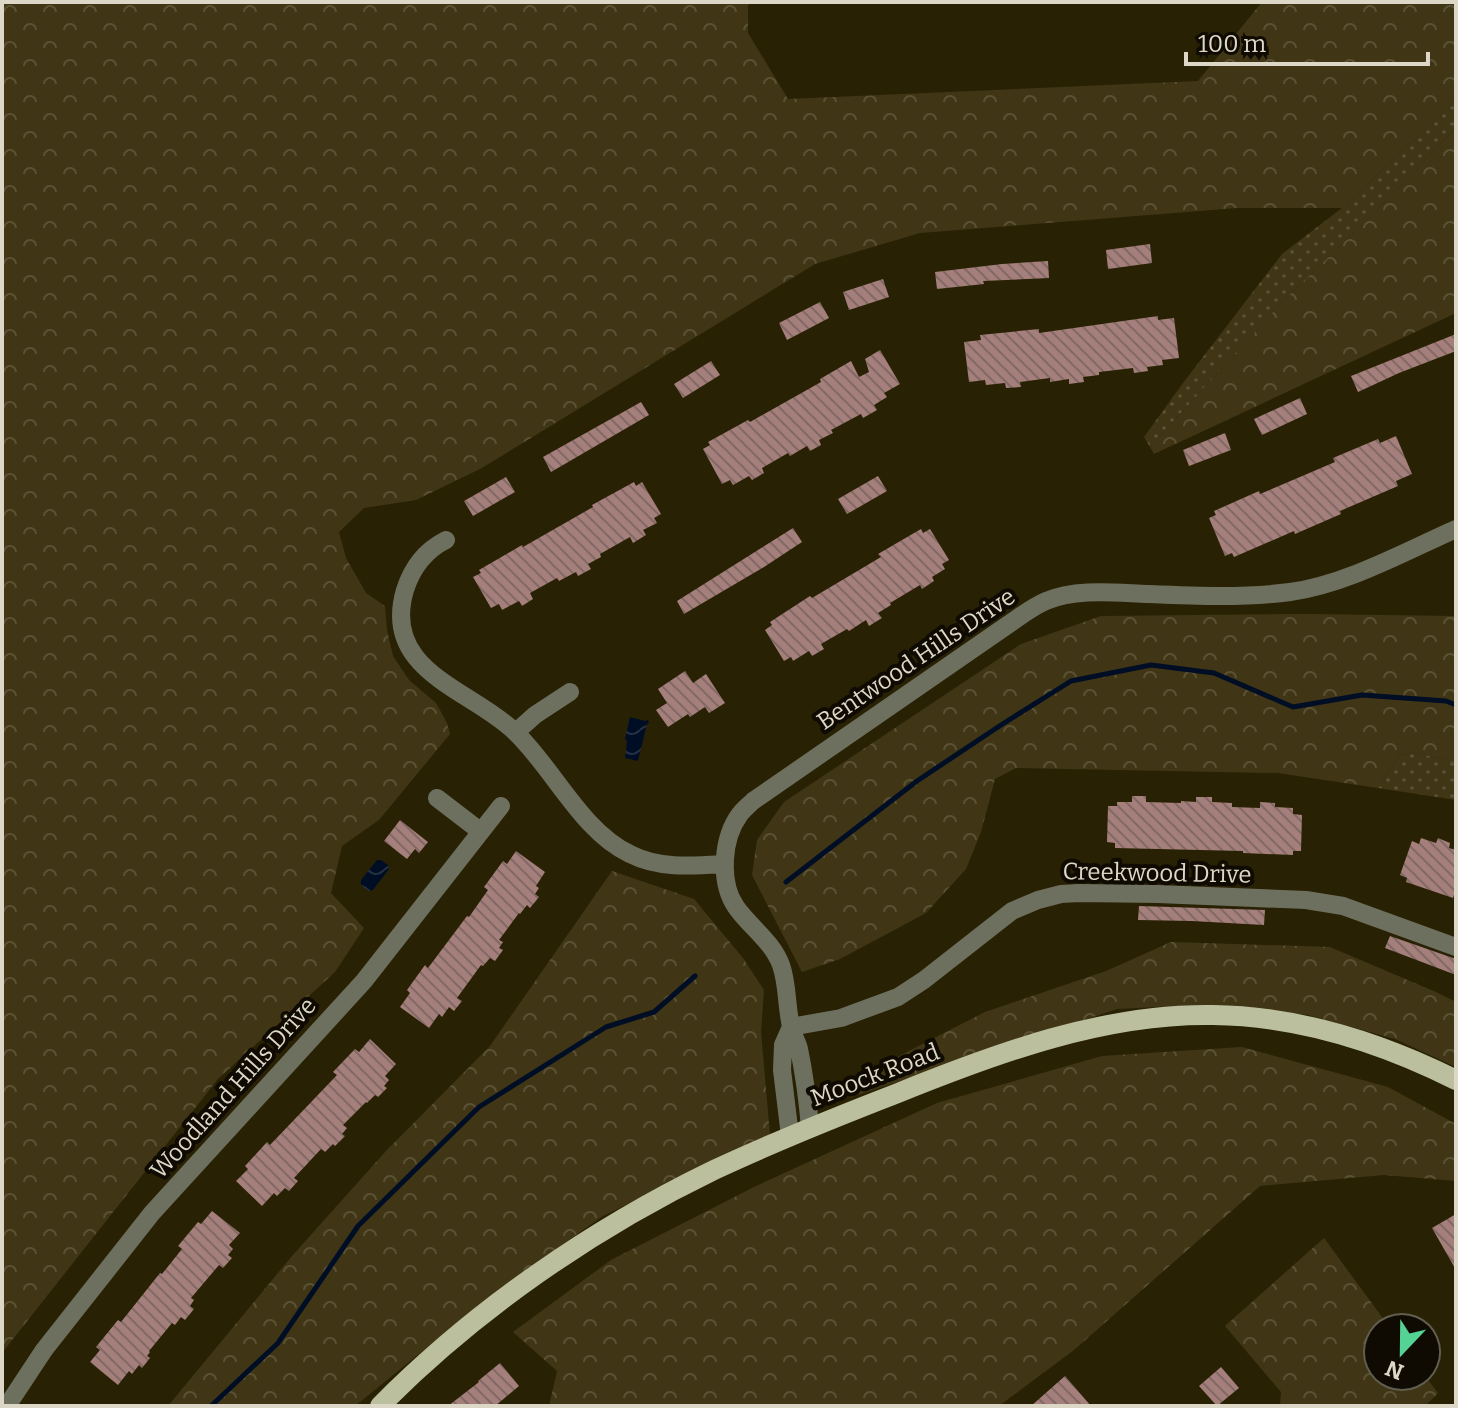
<svg xmlns="http://www.w3.org/2000/svg" width="1458" height="1408" font-family="Bitter,serif">
<style>
.grass{fill:url(#grass-dots)}
.forest{fill:url(#forest-crowns)}
.water{fill:url(#water-waves)}
.lines{fill:none;stroke-linecap:round;stroke-linejoin:round}
.stream{stroke:#000e25;stroke-width:5}
.building{fill:url(#building-back-hatch)}
.minor{stroke:#6e705f;stroke-width:18}
.major{stroke:#bbbf9d;stroke-width:20}
.labels{text-anchor:middle;dominant-baseline:central;stroke-width:8;stroke-linejoin:round;paint-order:stroke}
.street-label{font-size:24px;fill:#dcd7c6;stroke:#0f0b02}
</style>
<defs>
<pattern id="grass-dots" width="8" height="8" patternUnits="userSpaceOnUse" patternTransform="scale(2)"><rect width="8" height="8" fill="#403616"/><path d="M2 2h.1M6 6h.1" fill="none" stroke="#5b5236" stroke-width="1.8" stroke-linecap="round"/></pattern>
<pattern id="forest-crowns" width="20" height="18" patternUnits="userSpaceOnUse" patternTransform="scale(2)"><rect width="20" height="18" fill="#403616"/><path d="M2 6a3 3 0 1 1 6 0M12 15a3 3 0 1 1 6 0" fill="none" stroke="#5b5236"/></pattern>
<pattern id="water-waves" width="16" height="10" patternUnits="userSpaceOnUse" patternTransform="scale(2)"><rect width="16" height="10" fill="#000e25"/><path d="M0 5q4-4 8 0t8 0" fill="none" stroke="#253043"/></pattern>
<pattern id="building-back-hatch" width="6" height="6" patternUnits="userSpaceOnUse" patternTransform="scale(2)"><rect width="6" height="6" fill="#a47f7b"/><path d="M-1 5l2 2M0 0l6 6M5-1l2 2" fill="none" stroke="#826965"/></pattern>
</defs>
<rect width="100%" height="100%" fill="#292103"/>
<path class="grass" d="M1456 100V128L1365 222 1286 298 1150 447 1144 437 1183 383 1282 254 1342 208Z
M1419 753 1456 763V800L1378 788 1400 755Z"/>
<path class="forest" d="M2 2H750L748 6V33L788 99 1198 81 1262 2H1456V100L1342 208H1237L920 233 815 264 482 468 416 500 364 508 339 532 346 558 366 593 385 606 387 630 393 656 409 680 436 703 447 723 450 734 379 820 342 846 331 893 364 928 335 972 218 1079 2 1353Z
M1456 128V313L1154 454 1150 447 1286 298 1365 222Z
M1305 614 1456 616V763L1419 753 1400 755 1378 788 1278 773 1016 768 995 779 981 832 966 869 926 913 840 959 802 972 752 875 757 840 784 802 1021 644 1101 616Z
M612 871 694 899 743 958 764 990 761 1032 770 1135 603 1216 499 1289 355 1406H168L292 1256 386 1151 490 1046Z
M1171 942 1330 947 1436 992 1456 1002V1067L1395 1039 1308 1015 1197 1005 1117 1009 849 1098 899 1056 985 1012 1106 971Z
M1242 1047 1388 1087 1456 1124V1181L1384 1175 1260 1186 1074 1350 999 1406H549L557 1371 513 1332 611 1260 754 1187 937 1103 1102 1056Z
M1324 1238 1390 1328H1378V1376H1425L1438 1393 1425 1406H1280L1281 1392 1225 1326Z"/>
<path class="water" d="M630 717 645 721 648 720 649 723 647 724 638 761 625 758 627 741 625 739Z
M377 860H381L388 865 389 869 373 890 369 891 361 885V880Z"/>
<g class="lines">
<path class="stream" d="M786 882 917 781 1001 725 1071 681 1151 665 1214 673 1293 707 1362 695 1446 701 1456 705
M211 1406 278 1343 358 1226 479 1107 606 1027 654 1012 695 976"/>
</g>
<path class="building" d="M1150 244 1152 263 1108 269 1106 250Z
M1048 261 1049 278 983 281 984 284 937 289 935 272 1002 264Z
M883 279 889 297 849 310 843 292Z
M820 302 829 318 787 340 779 323Z
M1158 316V320L1174 318 1179 358 1162 360 1163 365 1147 367 1148 371 1134 373 1133 368 1099 372V375L1083 377 1084 382 1069 384V379L1050 382V378L1020 382 1021 387 1006 388 1005 383 986 385 985 380 969 382 964 342 981 340 980 335 1039 329V333Z
M1456 334V351L1399 373 1358 392 1351 376Z
M880 350 900 384 884 393 887 397 874 405 877 410 863 418 861 414 831 430 833 433 819 440 821 445 810 451 807 446 790 456 788 453 762 468 764 473 752 480 749 476 733 485 730 480 722 484 703 449 710 445 708 442 748 420 750 422 821 382 820 379 851 361 859 377 869 372 865 359Z
M711 361 720 375 683 398 674 384Z
M1300 398 1307 414 1262 435 1254 419Z
M641 402 649 415 551 472 543 457Z
M1225 433 1231 450 1189 466 1183 450Z
M1396 436 1412 474 1396 481 1398 486 1340 511 1341 514 1295 534 1294 531 1234 557 1232 553 1225 556 1209 518 1216 515 1214 511 1259 491 1260 494 1335 462 1333 458 1359 447 1378 439 1380 443Z
M878 476 887 491 847 514 838 499Z
M506 477 515 492 473 516 464 501Z
M634 482 636 486 642 482 661 514 654 518 657 523 643 530 646 535 633 543 630 537 600 554 601 557 588 564 591 569 578 576 576 572 559 581 557 578 530 593 533 599 522 606 519 601 502 610 499 604 491 608 473 577 481 573 479 570 522 545 523 547 593 507 592 505Z
M793 528 802 542 764 567 684 614 677 601Z
M921 529 923 533 930 529 949 560 942 564 945 569 932 577 934 581 922 589 920 585 890 603 891 605 878 613 882 618 869 626 866 620 849 631 847 629 821 644 824 649 812 656 809 651 793 661 791 657 784 661 765 630 772 625 770 622 810 596 812 598 881 557 878 554Z
M685 671 693 683 706 674 725 703 709 713 705 707 690 717 688 714 668 727 656 710 667 703 658 689Z
M1132 796H1146V802L1181 803V801L1196 802V797H1212V802L1232 803V807L1260 808V802L1275 803V807L1293 808V814L1302 815 1301 851H1293V855L1243 853V851L1115 848V843L1107 842 1108 806H1117V802H1132Z
M400 820 428 842 419 853 415 849 407 859 384 841Z
M1421 838 1436 843 1438 838 1450 843 1449 848 1456 850V888L1453 898 1406 882 1407 878 1400 875 1412 841 1419 844Z
M516 851 545 872 536 886 539 888 535 894 539 897 530 908 527 905 520 914 519 913 499 940 503 942 499 948 503 950 495 961 490 958 483 966 481 965 457 998 462 1001 454 1011 449 1007 442 1017 439 1014 429 1028 400 1007 410 993 407 990 425 965 428 968 467 916 469 917 488 890 484 887 503 861 507 864Z
M1139 906 1265 910 1264 925 1192 921 1138 920Z
M1390 936 1456 959V975L1385 948Z
M370 1039 396 1064 385 1076 389 1080 384 1086 387 1088 378 1097 375 1095 367 1103 366 1102 343 1125 347 1128 342 1134 345 1136 335 1146 333 1144 325 1152 321 1149 294 1178 298 1181 289 1191 285 1188 277 1196 274 1193 262 1206 236 1181 248 1169 245 1166 267 1142 270 1145 337 1075 333 1072 355 1049 359 1052Z
M212 1211 240 1233 229 1245 233 1249 228 1255 232 1258 223 1268 219 1265 191 1298 194 1300 190 1306 194 1309 185 1320 181 1317 175 1325 172 1323 149 1351 150 1352 147 1356 150 1358 142 1368 139 1365 132 1374 129 1371 118 1385 90 1362 100 1350 96 1347 118 1320 121 1322 160 1273 162 1274 182 1249 178 1246 198 1222 201 1224Z
M1456 1214V1270L1432 1228Z
M500 1363 519 1386 495 1406H448L479 1382 478 1381Z
M1221 1367 1239 1388 1217 1406 1199 1386Z
M1065 1376 1091 1406H1031Z"/>
<g class="lines">
<path class="minor" d="M446 540C426 550 412 568 405 590 381 671 470 689 514 731 552 766 581 831 630 854 659 869 693 866 725 864
M516 732 535 715 570 692
M437 798 480 831
M791 1027 841 1018 898 997 924 980 1012 911 1038 900 1061 894 1079 893 1158 894 1306 900 1343 906 1456 947
M810 1128C808 1103 804 1073 799 1049 797 1041 792 1034 791 1026 786 1005 788 985 781 965 772 941 750 927 736 907 719 882 722 838 740 814 744 809 749 805 753 801L1009 624C1021 616 1032 607 1046 601 1077 588 1116 593 1149 594 1196 596 1244 598 1290 592 1347 584 1404 552 1456 529
M790 1136 782 1070 783 1045 791 1027
M7 1406 44 1350 152 1213 364 981 501 806"/>
<path class="major" d="M380 1406C475 1310 592 1229 714 1170 774 1142 836 1117 898 1093 997 1053 1105 1013 1213 1015 1298 1016 1380 1042 1456 1080"/>
</g>
<g class="labels">
<g class="street-label">
<text transform="translate(916 659) rotate(-34)">Bentwood Hills Drive</text>
<text transform="translate(1157 873) rotate(1)">Creekwood Drive</text>
<text transform="translate(875 1075) rotate(-21)">Moock Road</text>
<text transform="translate(233 1088) rotate(-48)">Woodland Hills Drive</text>
</g>
</g>
<rect width="1458" height="1408" fill="none" stroke="#dcd7c6" stroke-width="8"/>
<g transform="translate(1402 1352) rotate(202)"><circle r="38" fill="#0f0b02" stroke="#615d50" stroke-width="2"/>
<path d="M0-6L14 30L0 20L-14 30Z" fill="#54d395"/>
<text y="-12" font-size="22" font-weight="bold" text-anchor="middle" fill="#dcd7c6">N</text>
</g>
<path d="M1186 52v12h242v-12" fill="none" stroke="#dcd7c6" stroke-width="4"/>
<text x="1198" y="52" font-size="24" fill="#dcd7c6" stroke="#0f0b02" stroke-width="6" paint-order="stroke">100 m</text>
</svg>
